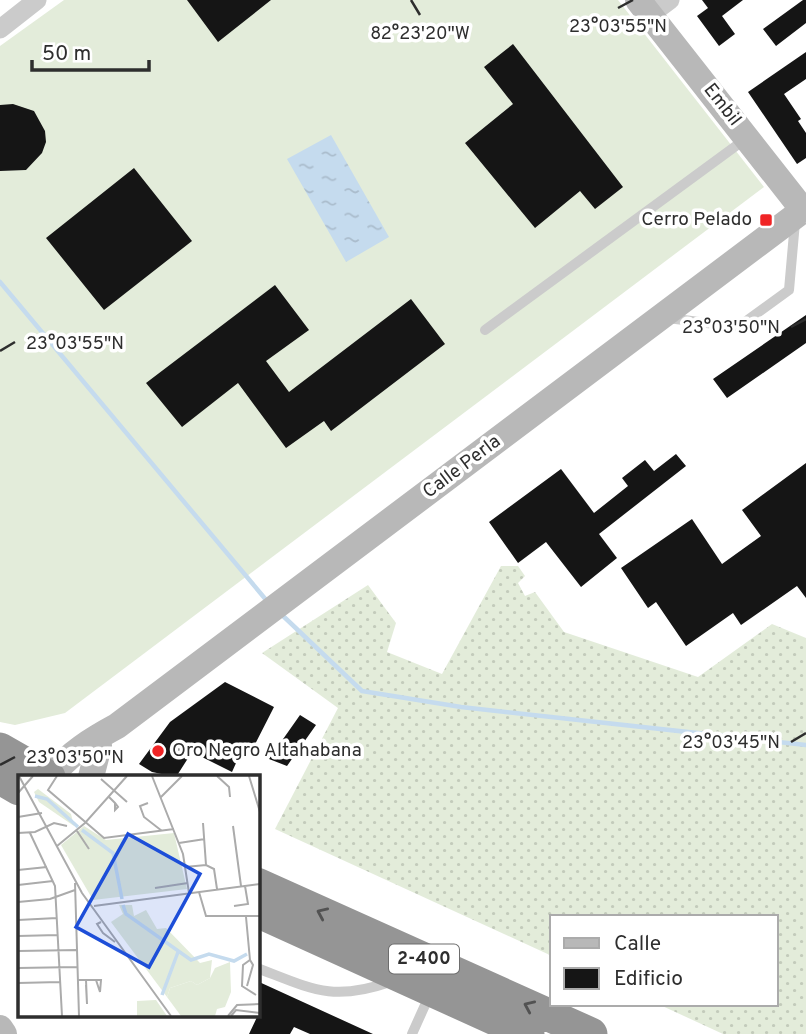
<svg xmlns="http://www.w3.org/2000/svg" width="806" height="1034" font-family="Overpass,sans-serif">
<style>
.grass{fill:url(#grass-dots)}
.pitch{fill:#e3ecda}
.water{fill:url(#water-ripples)}
.lines{fill:none;stroke-linecap:round;stroke-linejoin:round}
.stream{stroke:#c5dbee;stroke-width:4.5}
.building{fill:#151515}
.lane{stroke:#cbcbcb;stroke-width:10}
.street{stroke:#cbcbcb;stroke-width:19}
.secondary{stroke:#b8b8b8;stroke-width:26}
.highway{stroke:#959595;stroke-width:33}
.oneway{stroke:#525252}
.ticks{fill:none;stroke:#2e2e2e;stroke-width:2.5}
.poi-dot{fill:#f02425;stroke:#fff;stroke-width:2.5}
.labels{text-anchor:middle;dominant-baseline:central;stroke-width:7;stroke-linejoin:round;paint-order:stroke}
.shield{fill:#fff;stroke:#6d6d6d;stroke-width:2}
.shield-label{font-size:18px;font-weight:bold;fill:#2e2e2e}
.street-label{font-size:19px;fill:#2e2e2e;stroke:#fff}
.poi-label{font-size:19px;fill:#2e2e2e;stroke:#fff;text-anchor:end}
.inset-river{fill:none;stroke:#c5dbee;stroke-width:3.5}
.inset-road{fill:none;stroke:#ababab;stroke-width:2}
.view{fill:#1d4ed8;fill-opacity:0.15;stroke:#1d4ed8;stroke-width:3.5}
.inset-edge{fill:none;stroke:#2e2e2e;stroke-width:3.5}
.ticks-label{font-size:18px;text-anchor:middle;fill:#2e2e2e;stroke:#fff;stroke-width:7;stroke-linejoin:round;paint-order:stroke}
</style>
<defs>
<pattern id="grass-dots" width="8" height="8" patternUnits="userSpaceOnUse" patternTransform="scale(1.75)"><rect width="8" height="8" fill="#e3ecda"/><path d="M2 2h.1M6 6h.1" fill="none" stroke="#c3cbbb" stroke-width="1.8" stroke-linecap="round"/></pattern>
<pattern id="water-ripples" width="26" height="14" patternUnits="userSpaceOnUse" patternTransform="scale(1.75)"><rect width="26" height="14" fill="#c5dbee"/><path d="M2 4q2-2 4 0t4 0M15 11q2-2 4 0t4 0" fill="none" stroke="#aabccc"/></pattern>
</defs>
<rect width="100%" height="100%" fill="#fff"/>
<path class="grass" d="M501 566H518L525 576 518 583 525 596 535 592 564 632 698 677 772 624 806 638V1034H723L658 1004H776V917H552V956L275 829 338 708 262 653 368 585 396 623 387 652 442 674Z"/>
<path class="pitch" d="M64 0H618L764 187 65 713 15 725 0 722V46Z"/>
<path class="water" d="M331 135 389 237 346 262 287 159Z"/>
<g class="lines">
<path class="stream" d="M0 282 267 601
M281 614 362 691 461 707 806 745"/>
</g>
<path class="building" d="M187 0H271L218 42Z
M702 0H743L722 16 735 34 719 46 697 16 708 8Z
M803 0H806V23L776 46 763 29Z
M513 44 623 187 595 209 580 191 535 228 465 143 513 104 484 67Z
M806 52V79L784 94 801 119 798 121 806 133V158L797 164 748 92Z
M13 104 34 111 45 131 46 142 42 153 26 170 0 171V105Z
M134 168 192 241 104 310 46 238Z
M275 285 309 330 266 361 289 392 411 299 445 344 331 431 324 421 286 448 238 383 182 427 146 383Z
M806 315V343L727 398 713 379Z
M676 454 686 466 599 534 617 558 581 587 546 542 518 563 489 522 561 469 594 513 628 486 622 478 645 460 654 471Z
M806 463V598L797 586 741 625 733 613 686 646 656 602 648 608 621 568 692 519 722 564 761 536 742 510Z
M225 682 274 707 249 756 241 752 232 772 192 752 176 777 152 772 139 764 170 722Z
M300 715 316 725 287 766 269 759Z
M257 981 373 1034H310L294 1027 290 1034H249L257 1017Z"/>
<g class="lines">
<path class="lane" d="M668 318 738 327 789 290 795 222
M485 330 744 140
M257 968C312 989 332 1002 390 982
M412 1034 430 994"/>
<path class="street" d="M650 15 670 0
M0 29 37 0"/>
<path class="secondary" d="M638 0 803 210
M51 777C68 754 93 739 117 726L806 208
M91 777 99 746
M0 1028 4 1034"/>
<path class="highway" d="M0 749 49 777
M0 778 19 789
M257 884 591 1034
M257 911 528 1034"/>
</g>
<defs><path id="oneway-chevron" d="M-2-3.5L2.5 0L-2 3.5" fill="none" stroke-width="1.6" stroke-linecap="round" stroke-linejoin="round" transform="scale(1.75)"/></defs>
<g class="oneway">
<use href="#oneway-chevron" transform="translate(322 913) rotate(-156)"/>
<use href="#oneway-chevron" transform="translate(529 1006) rotate(-156)"/>
</g>
<path class="ticks" d="M411 0 420 15M618 8 633 0M791 327 806 319M0 351 15 342M791 742 806 733M0 765 15 757"/>
<g class="poi-dot">
<rect x="759" y="213" width="14" height="14" rx="3.5"/>
<circle cx="158" cy="751" r="7"/>
</g>
<g class="labels">
<rect class="shield" x="389" y="944.5" width="70" height="29" rx="5"/>
<g class="shield-label">
<text x="424" y="959">2-400</text>
</g>
<g class="street-label">
<text transform="translate(722 105) rotate(52)">Embil</text>
<text transform="translate(462 467) rotate(-37)">Calle Perla</text>
</g>
<g class="poi-label">
<text x="752" y="220">Cerro Pelado</text>
<text x="172" y="751" text-anchor="start">Oro Negro Altahabana</text>
</g>
</g>
<g transform="translate(18 775)">
<rect width="242" height="242" fill="#fff"/>
<path d="M101 130H114L116 141 128 135 139 154 148 153 182 188 194 185 192 203 179 210 173 206 152 213 149 222 93 147 105 139Z" fill="#e3ecda"/>
<path d="M20 14 53 39 56 51 21 27 16 17ZM212 187 213 217 207 232 199 234 197 241H163L149 222 152 213 173 206 179 210 192 203 197 193Z" fill="#e3ecda"/>
<path d="M66 51 88 65 156 58 169 114 75 125 43 70ZM138 225 149 241H119V226Z" fill="#e3ecda"/>
<path class="inset-river" d="M17 21 29 24 60 52M64 55 95 78 104 124M105 130 108 139 173 185 191 179 216 186 229 179M144 220 160 177"/>
<path class="inset-road" d="M1 1 64 118 153 241M39 1 30 15 86 63 156 54M134 1 165 79 171 118M199 1 211 12 212 22M231 1 242 37M83 4 109 27M0 18 15 1M90 21 97 28 100 32 97 35V28M143 22 164 1M130 28 122 31 126 42 144 56M0 42 24 38M185 48 188 90M215 51 223 111M59 56 71 74M0 58 17 57 36 48 49 51M12 58 37 111 44 241M161 68 187 64M39 71 67 48 109 1M167 92 188 90 196 94 199 114M0 95 29 92M57 108 61 241M0 110 35 106M137 113 170 108M181 117 188 141H242M0 127 32 124 57 115M76 131 242 109M216 131 230 129 227 111M228 142 232 185M0 145 39 143M83 147 79 149 85 158 97 167M0 161 40 160M0 176 60 175M0 193 60 192M60 205H83L82 217 78 205M0 208 42 207M68 210 69 229 68 205M229 211 235 190 232 185 225 190 224 211 238 220M210 241 219 230 242 229M213 241 218 235 242 238"/>
<path class="view" d="M110 59 182 99 131 192 58 152Z"/>
<rect width="242" height="242" class="inset-edge"/>
</g>
<g class="ticks-label">
<text x="618" y="32">23°03'55"N</text>
<text x="420" y="39">82°23'20"W</text>
<text x="731" y="333">23°03'50"N</text>
<text x="75" y="349">23°03'55"N</text>
<text x="731" y="748">23°03'45"N</text>
<text x="75" y="763">23°03'50"N</text>
</g>
<rect x="550" y="915" width="228" height="91" fill="#ffffff" stroke="#ababab" stroke-width="2"/>
<rect x="564" y="938" width="35" height="10" fill="#b8b8b8" stroke="#ababab" stroke-width="2"/>
<text x="614" y="950" font-size="21" fill="#2e2e2e">Calle</text>
<rect x="564" y="968" width="35" height="21" fill="#151515" stroke="#ababab" stroke-width="2"/>
<text x="614" y="985" font-size="21" fill="#2e2e2e">Edificio</text>
<path d="M32 60v10h117v-10" fill="none" stroke="#2e2e2e" stroke-width="3.5"/>
<text x="42" y="60" font-size="21" fill="#2e2e2e" stroke="#ffffff" stroke-width="5" paint-order="stroke">50 m</text>
</svg>
